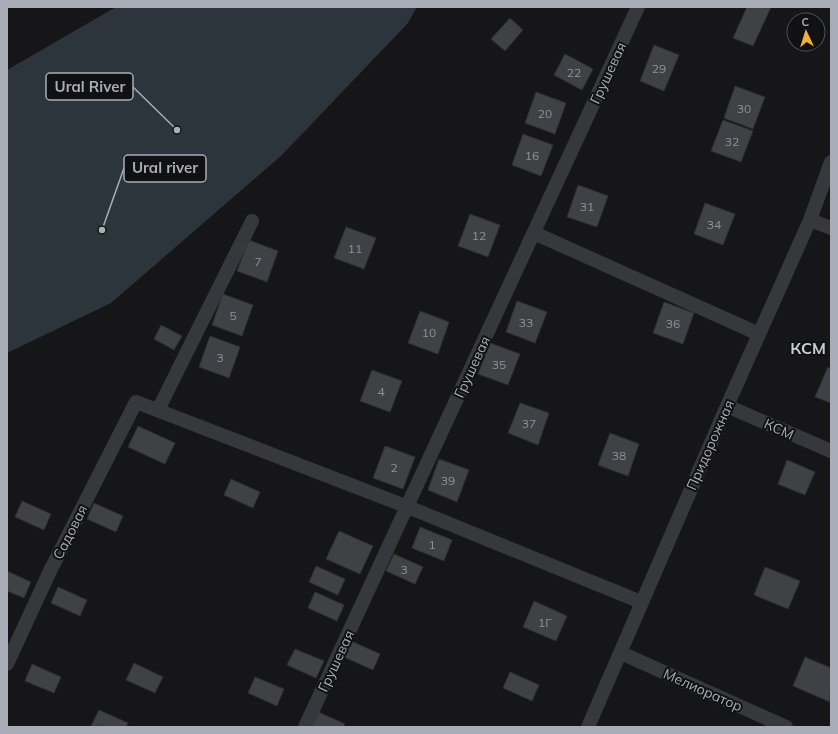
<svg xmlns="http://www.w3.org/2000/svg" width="838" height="734" font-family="Mulish,sans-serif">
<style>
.water{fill:#2c353c}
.building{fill:#404145;stroke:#303034}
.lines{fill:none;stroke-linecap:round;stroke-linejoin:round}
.street{stroke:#37383d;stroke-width:14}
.labels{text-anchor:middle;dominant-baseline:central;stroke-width:4;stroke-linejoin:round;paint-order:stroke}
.number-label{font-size:12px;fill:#8e929b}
.street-label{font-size:14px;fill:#a8adb8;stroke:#111113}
.quarter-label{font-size:16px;font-weight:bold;fill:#c9ccd4;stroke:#111113}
.leader{fill:none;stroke:#a8adb8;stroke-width:1.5}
.callout-dot{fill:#a8adb8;stroke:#111113;stroke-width:1.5}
.callout{fill:#111113;stroke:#a8adb8;stroke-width:1.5}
.callout-label{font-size:15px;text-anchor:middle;font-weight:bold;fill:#a8adb8}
</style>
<rect width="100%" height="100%" fill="#161618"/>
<path class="water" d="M116 7H417L408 23 281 156 111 303 7 353V70Z"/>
<path class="building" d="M747 7H771L753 46 733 38Z
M510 18 523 30 505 51 491 39Z
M654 45 679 55 664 91 640 81Z
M565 54 593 69 582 90 554 75Z
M735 86 765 97 753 129 724 118Z
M536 92 566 103 555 134 525 123Z
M723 120 753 131 741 162 711 151Z
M523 134 553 145 541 176 512 165Z
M578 185 608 196 597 227 567 217Z
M705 203 735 214 723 245 694 234Z
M470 214 500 225 488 257 458 246Z
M346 227 376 238 364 269 334 258Z
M249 240 278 251 267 282 237 271Z
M223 294 253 305 242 336 212 325Z
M517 301 547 312 535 343 506 332Z
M664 302 694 313 683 344 653 333Z
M420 311 449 322 438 354 408 343Z
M161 325 182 336 174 350 154 339Z
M210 336 240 347 229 378 199 367Z
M490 343 520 354 508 385 478 374Z
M828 367 831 369V403L815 397Z
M372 370 402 381 390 412 360 401Z
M520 403 549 413 538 445 508 433Z
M138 426 175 443 165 464 128 447Z
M610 433 639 444 628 476 598 465Z
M385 446 415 457 403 489 373 478Z
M439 459 469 470 457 502 428 490Z
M787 460 815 472 805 495 778 484Z
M231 479 260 492 253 508 224 495Z
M22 501 51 514 44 530 15 517Z
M94 503 123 516 116 532 87 519Z
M420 527 452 540 444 561 412 548Z
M339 531 373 546 360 574 326 559Z
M394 554 423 567 415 584 386 571Z
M316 566 345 579 338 595 309 582Z
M765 567 800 581 788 609 754 595Z
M7 571 31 582 24 598 7 591Z
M58 587 87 600 80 616 51 603Z
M315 592 344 605 337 621 308 608Z
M534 601 567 616 556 641 523 627Z
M351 641 380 654 373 670 344 657Z
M295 649 324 661 316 678 287 665Z
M805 657 831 668 830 702 793 686Z
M134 663 163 677 155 693 126 680Z
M32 664 61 677 54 693 25 681Z
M510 672 539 685 532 701 503 688Z
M255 677 284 689 277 706 248 693Z
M99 710 128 723 126 727 91 726Z
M316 711 345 724 343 727H309Z"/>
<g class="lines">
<path class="street" d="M810 220 831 228
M534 233 759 334
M727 406 831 451
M158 410 252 221
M621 653 786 727
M7 664 50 571 136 402 408 507 641 602
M305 727 638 7
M588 727 727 406 810 220 831 162"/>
</g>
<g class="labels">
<g class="number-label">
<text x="659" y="68">29</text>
<text x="574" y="72">22</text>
<text x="744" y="108">30</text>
<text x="545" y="113">20</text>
<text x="732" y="141">32</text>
<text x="532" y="155">16</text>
<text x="587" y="206">31</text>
<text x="714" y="224">34</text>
<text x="479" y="235">12</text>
<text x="355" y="248">11</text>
<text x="258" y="261">7</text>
<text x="233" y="315">5</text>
<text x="526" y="322">33</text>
<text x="673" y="323">36</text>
<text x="429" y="332">10</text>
<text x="220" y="357">3</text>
<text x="499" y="364">35</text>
<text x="381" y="391">4</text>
<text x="529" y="423">37</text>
<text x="619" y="455">38</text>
<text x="394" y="467">2</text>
<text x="448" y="480">39</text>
<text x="432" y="544">1</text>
<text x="404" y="569">3</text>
<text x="545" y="622">1Г</text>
</g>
<g class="street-label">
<text transform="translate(608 73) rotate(-65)">Грушевая</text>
<text transform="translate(472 367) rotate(-65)">Грушевая</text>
<text transform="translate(779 429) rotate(24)">КСМ</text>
<text transform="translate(710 445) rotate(-66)">Придорожная</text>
<text transform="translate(70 532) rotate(-63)">Садовая</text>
<text transform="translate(336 661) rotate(-65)">Грушевая</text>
<text transform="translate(703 690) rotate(24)">Мелиоратор</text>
</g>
<g class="quarter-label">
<text x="808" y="348">КСМ</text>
</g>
</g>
<path class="leader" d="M177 130L133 87M102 230L124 168"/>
<g class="callout-dot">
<circle cx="177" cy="130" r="4"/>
<circle cx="102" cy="230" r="4"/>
</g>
<g class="callout">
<rect x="46" y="73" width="87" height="27" rx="4"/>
<rect x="124" y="155" width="82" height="27" rx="4"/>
</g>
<g class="callout-label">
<text x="90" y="92">Ural River</text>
<text x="165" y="173">Ural river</text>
</g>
<rect width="838" height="734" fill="none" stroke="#a8adb8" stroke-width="16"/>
<g transform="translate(806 32) rotate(356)"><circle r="19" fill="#111113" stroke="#4d4f55"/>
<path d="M0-3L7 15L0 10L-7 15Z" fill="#f2b134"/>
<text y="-6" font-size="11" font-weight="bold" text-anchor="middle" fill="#a8adb8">С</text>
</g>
</svg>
